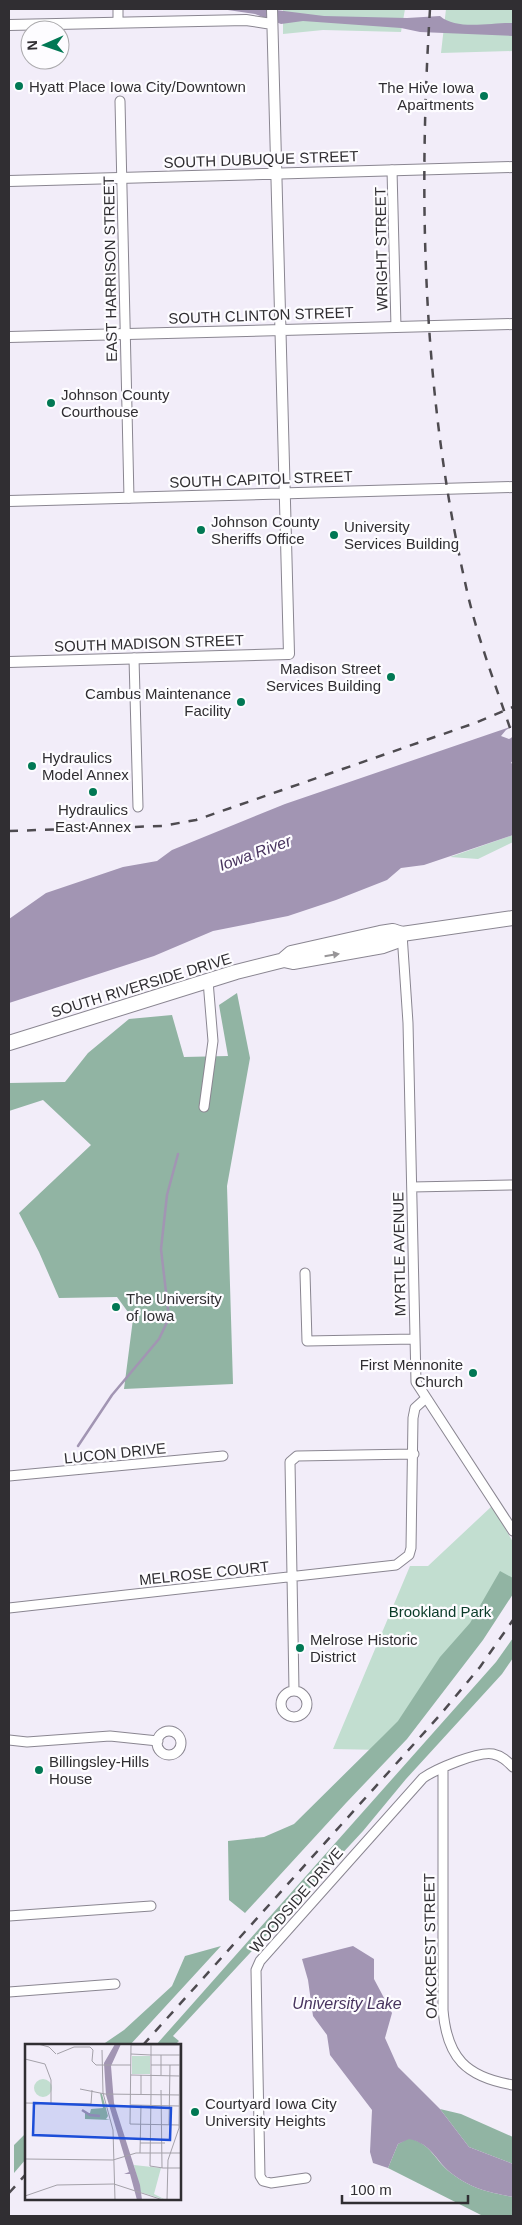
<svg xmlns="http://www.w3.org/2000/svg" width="522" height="2225" font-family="Arial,sans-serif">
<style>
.green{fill:#c2ded0}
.forest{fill:#91b4a3}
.water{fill:#a295b3}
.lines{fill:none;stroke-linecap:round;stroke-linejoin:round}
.stream{stroke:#a295b3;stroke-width:2.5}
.minor-casing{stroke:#8a8691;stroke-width:11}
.tertiary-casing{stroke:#8a8691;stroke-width:12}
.primary-casing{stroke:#8a8691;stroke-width:16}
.minor{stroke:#fff;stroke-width:9}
.tertiary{stroke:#fff;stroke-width:10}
.primary{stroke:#fff;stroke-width:14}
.rail{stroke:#4e4b50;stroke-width:2.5;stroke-dasharray:9 9;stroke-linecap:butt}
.oneway{fill:#989698}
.poi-dot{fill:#017854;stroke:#fdfcff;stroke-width:2}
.labels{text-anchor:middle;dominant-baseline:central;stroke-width:4.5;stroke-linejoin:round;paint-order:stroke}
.poi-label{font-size:15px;fill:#302e32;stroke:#fdfcff;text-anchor:start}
.street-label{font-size:15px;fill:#302e32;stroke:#fdfcff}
.park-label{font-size:15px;fill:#0a3b29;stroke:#fdfcff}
.water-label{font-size:16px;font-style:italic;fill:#48345f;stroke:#fdfcff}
.inset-river{fill:none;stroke:#a295b3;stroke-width:2.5}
.inset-road{fill:none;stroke:#a4a1a9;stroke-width:1}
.view{fill:#1d4ed8;fill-opacity:0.15;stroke:#1d4ed8;stroke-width:2.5}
.inset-edge{fill:none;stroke:#302e32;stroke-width:2.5}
</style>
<rect width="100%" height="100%" fill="#f2edf9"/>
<path class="green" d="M283 9H405L401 32 323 30 283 34Z
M446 9H513V51L441 53Z
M513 835V842L478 859 450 857Z
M492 1506 513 1542V1582L383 1750 333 1749 410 1566H428Z"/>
<path class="forest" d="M237 993 250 1058 227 1186 233 1384 124 1389 133 1319 117 1297 59 1298 39 1252 19 1213 91 1145 43 1100 9 1111V1083L65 1082 88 1053 129 1019 172 1015 184 1057 228 1056 219 1005Z
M500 1571 513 1578V1594L483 1640 407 1739 346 1803 245 1913 229 1900 228 1841 264 1837 294 1824 382 1737 398 1721 440 1657 470 1623Z
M513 1638V1658L502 1674 406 1779 363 1831 173 2036 179 2041 175 2045H156L496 1662Z
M221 1946 130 2045H102L124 2030 172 1986 185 1956Z
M440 2109 461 2114 513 2137V2164L469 2147Z
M26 2133V2159L14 2173V2145Z
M409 2138C432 2144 434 2160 451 2173 472 2189 488 2192 513 2197V2216L481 2215 388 2168 398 2144Z"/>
<path class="water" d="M221 9H268L324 16 407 18 440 16C457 31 492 22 513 23V36L420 32 401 28 303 21 281 24 255 14Z
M513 726 506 730 501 736 509 739 513 737V760L511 763 513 764V835L424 865 401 868 387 880 336 900 288 916 213 931 154 956 9 1003V919L46 893 123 867 157 861 172 850 285 804Z
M353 1946 374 1959V1979L392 2013 385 2038 398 2067 440 2109 469 2147 513 2164V2197C488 2192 472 2189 451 2173 435 2160 432 2144 409 2139L398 2144 388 2168 373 2163 370 2152 372 2110 330 2055 327 2035 313 2016 308 1980 302 1959Z"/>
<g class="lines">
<path class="stream" d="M78 1446 112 1395 159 1339 169 1318 161 1249 167 1195 178 1154"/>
<g class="minor-casing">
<path id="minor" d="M118 9V22
M120 101 129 498
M392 170 396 327
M134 658 138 807
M402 934 408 1023 416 1382 513 1531
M204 1107 213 1041 208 981
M412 1187 513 1185
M305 1273 307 1341 414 1339
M9 1476 223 1456
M9 1608 396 1565 409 1555 411 1548 413 1418 415 1408 426 1398
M294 1690 290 1462 297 1456 414 1454
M281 1704a13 13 0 1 1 26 0a13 13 0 1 1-26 0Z
M157 1743a12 12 0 1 1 24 0a12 12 0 1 1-24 0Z
M9 1740 27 1742 110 1736 158 1741
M443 1768V2010C447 2058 466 2077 513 2085
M9 1916 151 1906
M9 1992 115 1984
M306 2178 271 2183 263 2181 260 2176 256 1970 260 1961 423 1778C436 1769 478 1751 493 1754 502 1756 507 1761 513 1767"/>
</g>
<g class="tertiary-casing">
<path id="tertiary" d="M9 25 246 20 272 24
M9 181 513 167
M9 337 513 324
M9 501 513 487
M9 662 289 654 272 9"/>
</g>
<g class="primary-casing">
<path id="primary" d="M284 959 291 953 380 933 393 931 402 934 513 918
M9 1043 236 972 284 960 293 962 383 946 397 941 402 934"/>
</g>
<use href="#minor" class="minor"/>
<use href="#tertiary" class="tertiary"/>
<use href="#primary" class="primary"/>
<path class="rail" d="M430 9C418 201 423 394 465 582 476 635 496 686 513 737
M9 831 162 826 196 820 475 723 513 707
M143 2045 440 1715 480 1667 513 1620
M9 2193 26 2174"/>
</g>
<defs><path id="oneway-solid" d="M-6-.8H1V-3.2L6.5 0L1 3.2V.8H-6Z" transform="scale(1.25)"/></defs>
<use class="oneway" href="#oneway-solid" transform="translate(332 955) rotate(-9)"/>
<g class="poi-dot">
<circle cx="19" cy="86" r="5"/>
<circle cx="484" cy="96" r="5"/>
<circle cx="51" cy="403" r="5"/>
<circle cx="201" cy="530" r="5"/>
<circle cx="334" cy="535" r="5"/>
<circle cx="391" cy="677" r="5"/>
<circle cx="241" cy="702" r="5"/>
<circle cx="32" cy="766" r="5"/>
<circle cx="93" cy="792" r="5"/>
<circle cx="116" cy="1307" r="5"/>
<circle cx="473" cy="1373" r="5"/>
<circle cx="300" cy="1648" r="5"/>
<circle cx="39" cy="1770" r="5"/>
<circle cx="195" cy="2112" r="5"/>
</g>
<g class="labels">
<g class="poi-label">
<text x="29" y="86">Hyatt Place Iowa City/Downtown</text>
<text x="474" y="87" text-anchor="end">The Hive Iowa<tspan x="474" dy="17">Apartments</tspan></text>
<text x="61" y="394">Johnson County<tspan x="61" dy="17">Courthouse</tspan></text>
<text x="211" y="521">Johnson County<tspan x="211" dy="17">Sheriffs Office</tspan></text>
<text x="344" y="526">University<tspan x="344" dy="17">Services Building</tspan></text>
<text x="381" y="668" text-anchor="end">Madison Street<tspan x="381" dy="17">Services Building</tspan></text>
<text x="231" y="693" text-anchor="end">Cambus Maintenance<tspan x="231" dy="17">Facility</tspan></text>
<text x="42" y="757">Hydraulics<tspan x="42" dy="17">Model Annex</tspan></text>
<text x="93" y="809" text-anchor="middle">Hydraulics<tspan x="93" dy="17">East Annex</tspan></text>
<text x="126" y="1298">The University<tspan x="126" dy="17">of Iowa</tspan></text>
<text x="463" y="1364" text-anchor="end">First Mennonite<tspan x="463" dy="17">Church</tspan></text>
<text x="310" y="1639">Melrose Historic<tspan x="310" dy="17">District</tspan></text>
<text x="49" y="1761">Billingsley-Hills<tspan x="49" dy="17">House</tspan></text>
<text x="205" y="2103">Courtyard Iowa City<tspan x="205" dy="17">University Heights</tspan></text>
</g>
<g class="street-label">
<text transform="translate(261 159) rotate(-2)">SOUTH DUBUQUE STREET</text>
<text transform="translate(381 249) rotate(-91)">WRIGHT STREET</text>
<text transform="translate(110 269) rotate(-91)">EAST HARRISON STREET</text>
<text transform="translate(261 315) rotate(-2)">SOUTH CLINTON STREET</text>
<text transform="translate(261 479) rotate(-2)">SOUTH CAPITOL STREET</text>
<text transform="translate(149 643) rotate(-2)">SOUTH MADISON STREET</text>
<text transform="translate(141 985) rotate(-17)">SOUTH RIVERSIDE DRIVE</text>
<text transform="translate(399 1254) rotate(-91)">MYRTLE AVENUE</text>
<text transform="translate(115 1453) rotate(-6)">LUCON DRIVE</text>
<text transform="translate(204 1573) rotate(-6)">MELROSE COURT</text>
<text transform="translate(296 1900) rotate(-49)">WOODSIDE DRIVE</text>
<text transform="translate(430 1946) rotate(-91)">OAKCREST STREET</text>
</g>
<g class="park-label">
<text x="440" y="1611">Brookland Park</text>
</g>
<g class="water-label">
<text transform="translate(255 853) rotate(-20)">Iowa River</text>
<text x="347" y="2003">University Lake</text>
</g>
</g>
<g transform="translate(25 2044)">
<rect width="156" height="156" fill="#f2edf9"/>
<path d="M107 12H125V30H107ZM9 44a9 9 0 1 1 18 0a9 9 0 1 1-18 0ZM109 121 136 124 129 150 141 156 115 148Z" fill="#c2ded0"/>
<path d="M75 49 77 50 83 72 81 75 85 76 60 75V69H65L66 65 78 64Z" fill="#91b4a3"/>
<path d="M90 0H96L86 22 89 59 115 141 117 156 125 155 121 156H112L105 130H99L104 128 81 51 79 19Z" fill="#a295b3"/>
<path class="inset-river" d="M57 66 65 71 75 72"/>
<path class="inset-road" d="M13 0 24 3 31 10M126 1H106L105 80 154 81M77 6 78 49 88 86 90 156M32 10 49 3H65L68 6 67 17 71 21H106M106 10 126 11M126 11H157M0 15 20 20 26 36V59M126 21H155M106 31 155 32M136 31V11M55 45 80 50 156 51M136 46 137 124M116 50V31M126 50 125 122 138 124M126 50V1H157M0 59 66 60 67 46M106 61 154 62M144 81 145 21M115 99H140M115 109 116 61M0 115 88 116 111 109H157M138 124H157M0 152 32 141 89 140 138 156M142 156 143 116 154 84 155 1"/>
<path class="view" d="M9 59 146 64 145 96 8 91Z"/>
<rect width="156" height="156" class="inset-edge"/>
</g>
<rect width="522" height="2225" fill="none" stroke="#302e32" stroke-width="20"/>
<g transform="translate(45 45) rotate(268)"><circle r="24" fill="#fdfcff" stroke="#abaaad"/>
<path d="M0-4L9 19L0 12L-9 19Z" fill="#017854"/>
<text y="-8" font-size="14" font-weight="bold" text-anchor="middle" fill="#302e32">N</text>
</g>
<path d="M342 2195v8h126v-8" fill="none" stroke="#302e32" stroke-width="2.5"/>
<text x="350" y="2195" font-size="15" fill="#302e32" stroke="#fdfcff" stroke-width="4" paint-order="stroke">100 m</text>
</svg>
